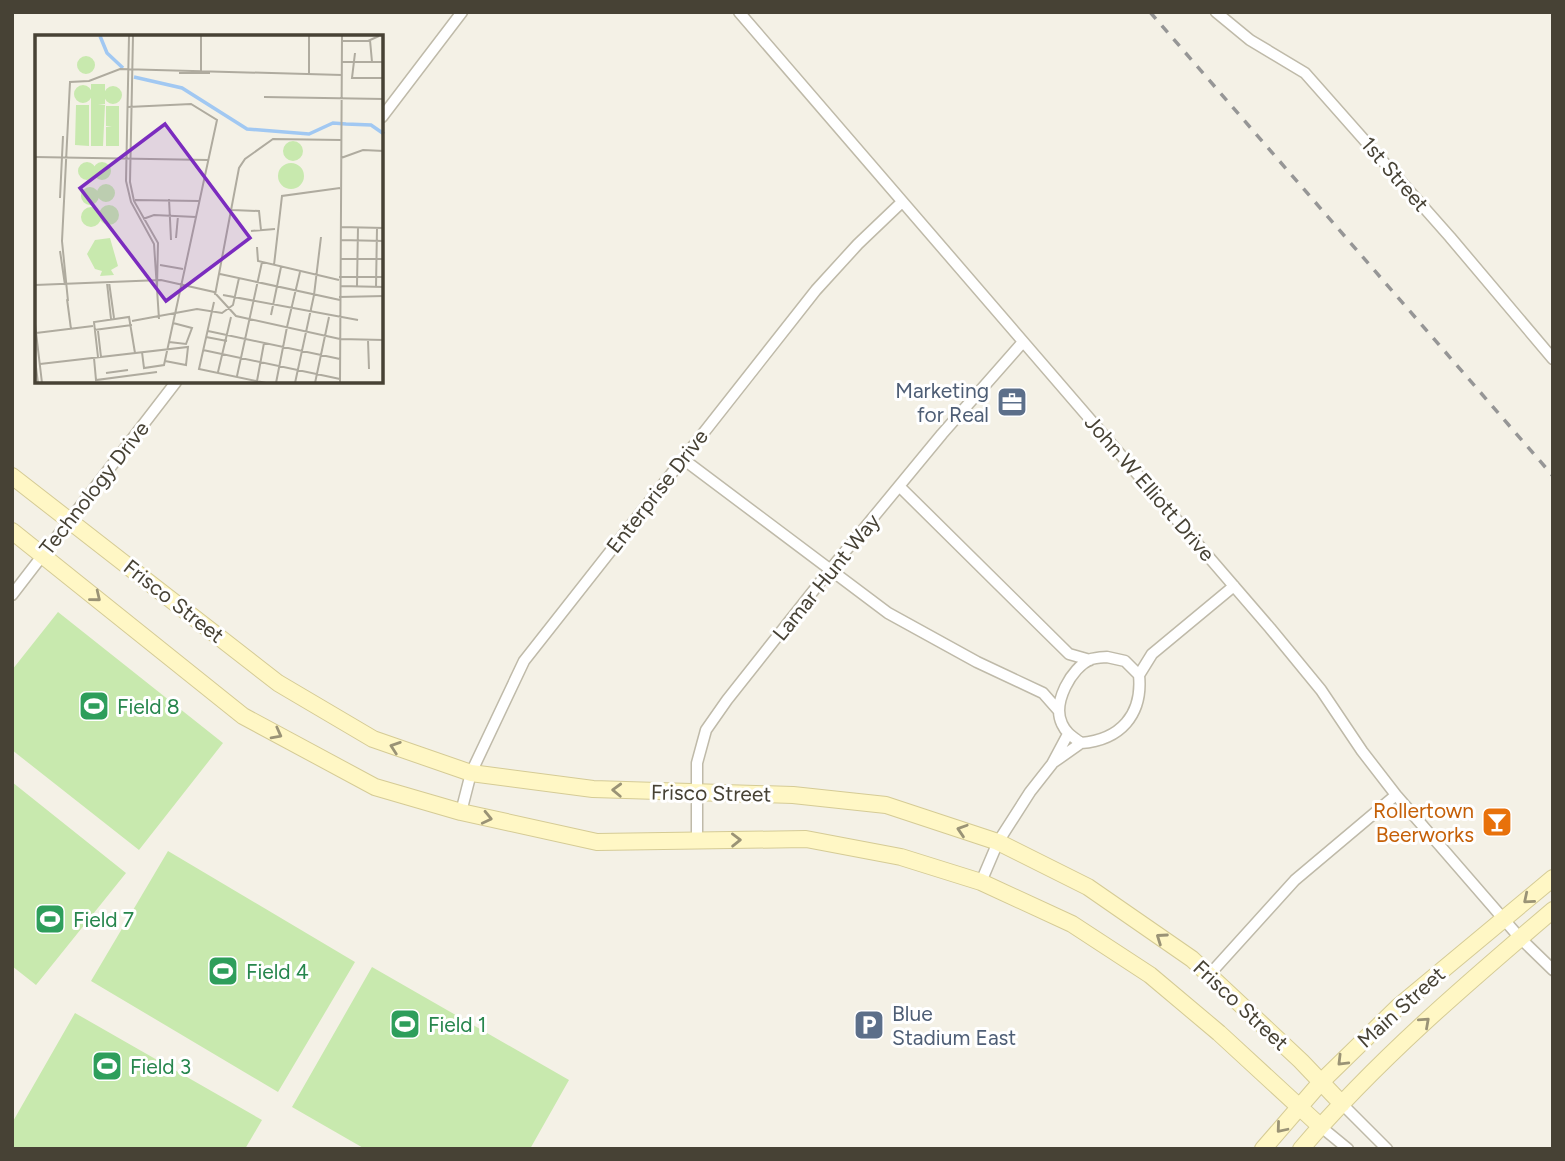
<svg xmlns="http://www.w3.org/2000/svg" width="1565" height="1161" font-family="Figtree,sans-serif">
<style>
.garden{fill:#c8e9ae}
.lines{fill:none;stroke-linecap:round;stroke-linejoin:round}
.street-casing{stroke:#bfbaa9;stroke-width:13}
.secondary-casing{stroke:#d5cb95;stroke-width:18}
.street{stroke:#fff;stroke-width:10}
.secondary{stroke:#fff7c5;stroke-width:16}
.rail{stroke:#969696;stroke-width:3.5;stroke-dasharray:9 9;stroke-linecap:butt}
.oneway{stroke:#9a9376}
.labels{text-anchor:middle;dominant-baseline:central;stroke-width:6;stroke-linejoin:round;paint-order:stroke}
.street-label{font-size:21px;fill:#474235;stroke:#fff}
.service-label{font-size:21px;fill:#4e5e75;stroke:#fff;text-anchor:end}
.leisure-label{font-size:21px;fill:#27864d;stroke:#fff;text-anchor:start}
.food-label{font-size:21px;fill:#c56008;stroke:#fff;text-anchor:end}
.inset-river{fill:none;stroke:#a1c8f2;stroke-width:3.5}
.inset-road{fill:none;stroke:#afab9f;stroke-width:2}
.view{fill:#7b2cbf;fill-opacity:0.15;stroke:#7b2cbf;stroke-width:3.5}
.inset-edge{fill:none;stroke:#474235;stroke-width:3.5}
</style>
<rect width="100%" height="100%" fill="#f4f1e6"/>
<path class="garden" d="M58 612 223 743 139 850 12 750V670Z
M12 782 126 873 36 985 12 966Z
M168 851 355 962 278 1092 91 981Z
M372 967 569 1080 530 1149H365L292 1107Z
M75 1013 262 1120 245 1149 12 1148V1123Z"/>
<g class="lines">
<g class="street-casing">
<path id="street" d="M739 12 1270 628 1321 690 1362 751 1396 795 1520 938 1553 970
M1216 12 1250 40 1305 73 1450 237 1553 359
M382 117 462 12
M683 459 888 613 977 662 1043 693 1058 710
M899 486 1069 654 1090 660
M12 595 176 382
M1107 657 1125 661 1139 675C1143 715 1120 740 1081 743 1073 737 1066 733 1062 724 1052 703 1071 668 1091 659 1096 658 1102 657 1107 657Z
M1139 675 1152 654 1234 586
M1054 762 1081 743
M461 812 471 773 524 661 816 290 858 244 902 202
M697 841V763L706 730 727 700 829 571 942 434 1023 342
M981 882 998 842 1030 792 1052 764 1068 734
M1209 975 1295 880 1396 795
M1342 1104 1387 1149
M1320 1126 1348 1149"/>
</g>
<g class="secondary-casing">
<path id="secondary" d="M12 476 278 683 373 739 471 773 593 789 793 795 886 805 998 842 1088 887 1192 959 1301 1061 1342 1104
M12 531 243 716 375 787 461 812 597 842 806 839 901 857 981 882 1072 924 1150 975 1219 1033 1320 1126
M1263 1149 1321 1082 1398 1007 1553 878
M1301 1149C1376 1061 1465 985 1553 910"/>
</g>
<use href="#street" class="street"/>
<use href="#secondary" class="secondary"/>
<path class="rail" d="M1150 12 1553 476"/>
</g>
<defs><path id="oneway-chevron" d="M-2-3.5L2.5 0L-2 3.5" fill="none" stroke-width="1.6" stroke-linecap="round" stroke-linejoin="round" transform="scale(1.75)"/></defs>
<g class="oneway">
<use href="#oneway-chevron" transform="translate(96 597) rotate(39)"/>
<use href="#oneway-chevron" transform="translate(277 734) rotate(28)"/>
<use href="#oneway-chevron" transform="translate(395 747) rotate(-161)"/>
<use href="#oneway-chevron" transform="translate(617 790) rotate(-178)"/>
<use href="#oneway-chevron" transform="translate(487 818) rotate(13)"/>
<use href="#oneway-chevron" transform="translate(962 830) rotate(-162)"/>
<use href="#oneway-chevron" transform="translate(736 840) rotate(-1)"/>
<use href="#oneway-chevron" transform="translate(1528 899) rotate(140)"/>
<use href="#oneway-chevron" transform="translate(1161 938) rotate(-145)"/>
<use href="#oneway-chevron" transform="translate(1425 1022) rotate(-42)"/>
<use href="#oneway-chevron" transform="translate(1342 1061) rotate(135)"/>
<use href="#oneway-chevron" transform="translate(1281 1128) rotate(130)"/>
</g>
<defs>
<g id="office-square" transform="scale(1.575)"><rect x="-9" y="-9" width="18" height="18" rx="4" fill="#5c6f8a" stroke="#fff"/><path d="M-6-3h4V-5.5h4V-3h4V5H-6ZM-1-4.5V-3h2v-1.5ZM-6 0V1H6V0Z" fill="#fff"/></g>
<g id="stadium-square" transform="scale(1.575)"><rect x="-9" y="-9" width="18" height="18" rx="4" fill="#2e9e5b" stroke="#fff"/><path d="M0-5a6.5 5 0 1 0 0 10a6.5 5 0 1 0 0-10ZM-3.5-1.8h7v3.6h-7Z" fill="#fff"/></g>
<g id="bar-square" transform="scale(1.575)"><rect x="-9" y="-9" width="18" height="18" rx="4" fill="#e8710a" stroke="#fff"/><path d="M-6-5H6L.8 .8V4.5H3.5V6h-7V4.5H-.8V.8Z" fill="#fff"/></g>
<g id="parking-square" transform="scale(1.575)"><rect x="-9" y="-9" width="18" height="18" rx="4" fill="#5c6f8a" stroke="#fff"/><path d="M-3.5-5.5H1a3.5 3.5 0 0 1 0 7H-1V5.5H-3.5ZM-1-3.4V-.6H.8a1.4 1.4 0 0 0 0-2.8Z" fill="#fff"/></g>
</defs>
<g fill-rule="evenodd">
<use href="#office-square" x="1012" y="402"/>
<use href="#stadium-square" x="94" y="706"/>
<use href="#bar-square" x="1497" y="822"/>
<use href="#stadium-square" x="50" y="919"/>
<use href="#stadium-square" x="223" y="971"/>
<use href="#stadium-square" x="405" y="1024"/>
<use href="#parking-square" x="869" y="1025"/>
<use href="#stadium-square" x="107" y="1066"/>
</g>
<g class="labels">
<g class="street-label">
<text transform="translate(1395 174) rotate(49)">1st Street</text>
<text transform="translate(94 488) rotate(-52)">Technology Drive</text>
<text transform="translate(1150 488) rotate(49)">John W Elliott Drive</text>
<text transform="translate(657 491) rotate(-52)">Enterprise Drive</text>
<text transform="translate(826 577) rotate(-51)">Lamar Hunt Way</text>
<text transform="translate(174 601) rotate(38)">Frisco Street</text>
<text transform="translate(711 793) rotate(1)">Frisco Street</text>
<text transform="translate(1241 1005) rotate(43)">Frisco Street</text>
<text transform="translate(1401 1007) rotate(-42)">Main Street</text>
</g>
<g class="service-label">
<text x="989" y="390">Marketing<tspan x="989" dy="24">for Real</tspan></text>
<text x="892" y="1013" text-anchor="start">Blue<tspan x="892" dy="24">Stadium East</tspan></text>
</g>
<g class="leisure-label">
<text x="117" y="706">Field 8</text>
<text x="73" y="919">Field 7</text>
<text x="246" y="971">Field 4</text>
<text x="428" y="1024">Field 1</text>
<text x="130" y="1066">Field 3</text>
</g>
<g class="food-label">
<text x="1474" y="810">Rollertown<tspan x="1474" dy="24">Beerworks</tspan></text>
</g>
</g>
<g transform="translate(35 35)">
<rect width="348" height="348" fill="#f4f1e6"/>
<path d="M42 30a9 9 0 1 1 18 0a9 9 0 1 1-18 0ZM56 49H70V69L63 70H70L68 111H56ZM39 59a9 9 0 1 1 18 0a9 9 0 1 1-18 0ZM69 60a9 9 0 1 1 18 0a9 9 0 1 1-18 0ZM41 70H54V111L40 110ZM71 71H84V111H71V92L77 91H71ZM248 116a10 10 0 1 1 20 0a10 10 0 1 1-20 0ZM58 136a9 9 0 1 1 18 0a9 9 0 1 1-18 0ZM43 136a9 9 0 1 1 18 0a9 9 0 1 1-18 0ZM243 141a13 13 0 1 1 26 0a13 13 0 1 1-26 0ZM62 158a9 9 0 1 1 18 0a9 9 0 1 1-18 0ZM46 161a9 9 0 1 1 18 0a9 9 0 1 1-18 0ZM64 180a10 10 0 1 1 20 0a10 10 0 1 1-20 0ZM46 182a10 10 0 1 1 20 0a10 10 0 1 1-20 0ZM75 203 83 231 76 235 79 240 65 241 67 236 60 234 52 219 60 205Z" fill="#c8e9ae"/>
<path class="inset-river" d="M65 1 72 18 88 33M99 42 147 53 212 94 274 99 298 88 311 89 336 90 349 99"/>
<path class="inset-road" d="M94 1 91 146 96 167 119 209 124 284M98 1 95 147 99 166 123 208 122 253M335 5 337 27M307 6H333L344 1M320 18 317 43H349M307 27H349M166 37V1M144 38H175M274 39V1M0 49V1M229 62 349 64M93 72 156 69 182 85 129 330 109 333 107 317M0 122 173 125M306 123 328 115 349 116M25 163 28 101M134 164 136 205M100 165 164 166M197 175 224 176 226 195M108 184 119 180 161 182M305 192 349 193M216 196 240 194M141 203 143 181M305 205 349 206M222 212 223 226 304 245M25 216 30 250M305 224H349M125 230 148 234M239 230 247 161 305 153M185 239 305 265M304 242H349M74 247 79 283M72 248 76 284M0 250 126 245 179 257 201 281 305 304 349 305M305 251 349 252M322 251 323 192M341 252 342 193M180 260 204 133 210 124 238 104 306 105M188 260 323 285M304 262 349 261M32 264 36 294M33 266 27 206 35 47 54 46 85 34 307 40M179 267 164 334 231 348M236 280 246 232M97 286 162 274 187 278 198 270 204 243M0 289 7 348M252 292 265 237M59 295 97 290M63 296 66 322M173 296 305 324M1 298 58 291M171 302 192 306M333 305 334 334M134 307 151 309 157 293 138 288M168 315 305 344M63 322 59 287 94 282 100 318M59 323 61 345 122 337M0 324 3 348M5 329 153 312 151 330 130 326M183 337 196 282M71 338 93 335M202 341 227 227M222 346 229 308M241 348 252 292M260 348 279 260 286 202M280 348 294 282M305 348 307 1"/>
<path class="view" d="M130 89 215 203 131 266 45 153Z"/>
<rect width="348" height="348" class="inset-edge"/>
</g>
<rect width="1565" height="1161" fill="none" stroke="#474235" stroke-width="28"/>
</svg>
